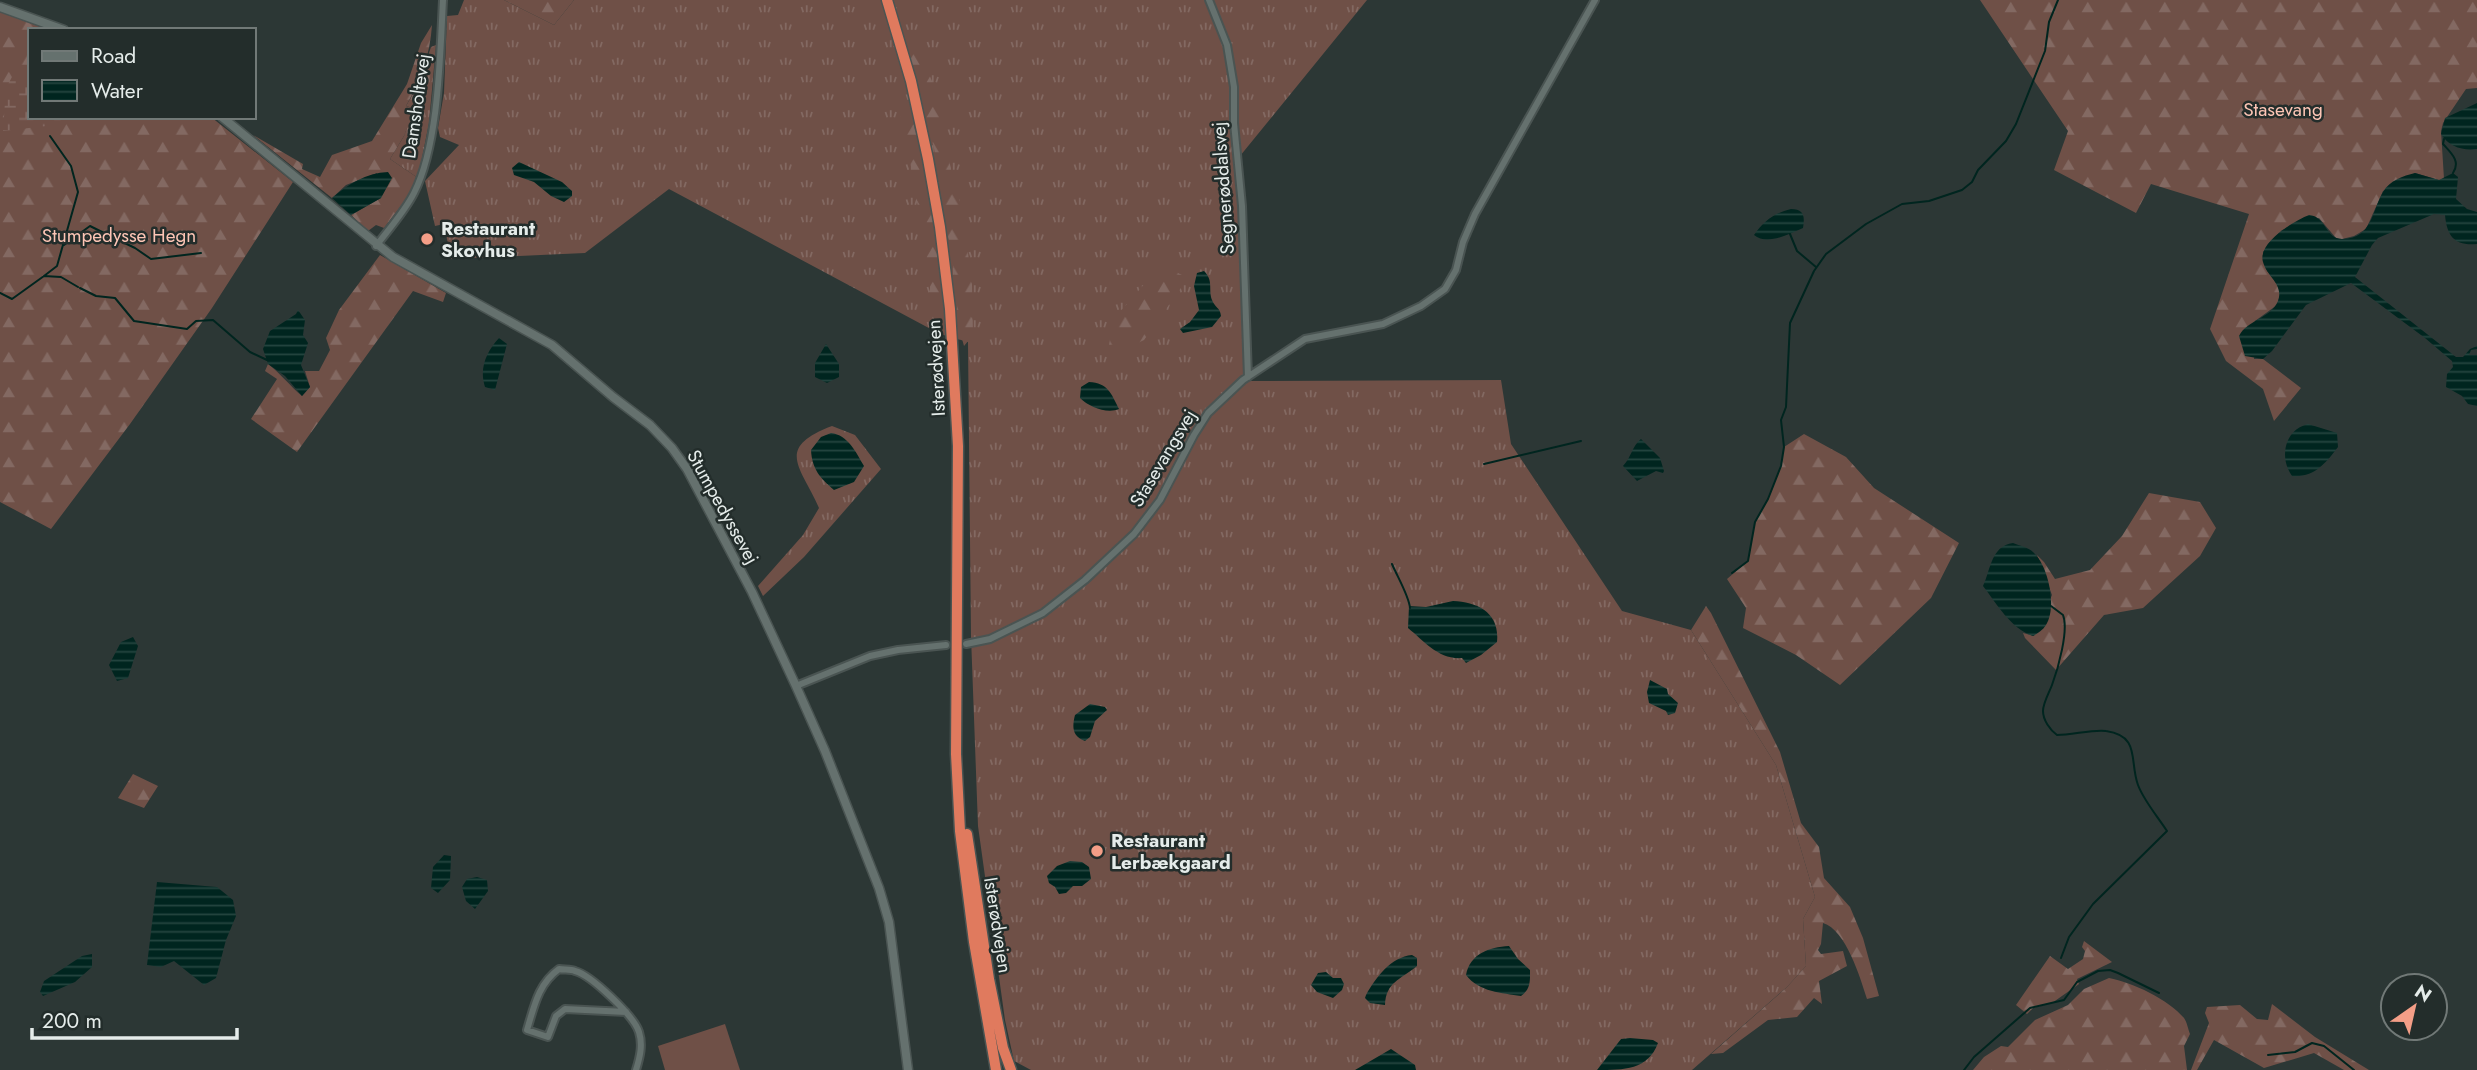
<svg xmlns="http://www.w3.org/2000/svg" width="2477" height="1070" font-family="Jost,sans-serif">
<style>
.grass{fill:url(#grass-tufts)}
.forest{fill:url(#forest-firs)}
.wetland{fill:url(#wetland-marsh)}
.pitch{fill:#6f5047}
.water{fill:url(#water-rules)}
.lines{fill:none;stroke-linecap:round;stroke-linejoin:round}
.stream{stroke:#00251f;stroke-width:2}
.minor-casing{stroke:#4a5452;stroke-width:10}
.tertiary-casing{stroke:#4a5452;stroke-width:11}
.trunk-casing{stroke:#4a5452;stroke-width:13}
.minor{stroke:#65716e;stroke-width:6}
.tertiary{stroke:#65716e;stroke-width:8}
.trunk{stroke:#e07a5e;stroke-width:10}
.poi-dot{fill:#f49e87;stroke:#232d2b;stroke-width:2.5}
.labels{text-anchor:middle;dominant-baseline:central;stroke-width:5;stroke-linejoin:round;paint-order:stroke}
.street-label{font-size:19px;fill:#e5ecea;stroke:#232d2b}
.park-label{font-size:19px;fill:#fdc5b5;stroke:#232d2b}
.poi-label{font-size:19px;font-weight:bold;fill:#e5ecea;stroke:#232d2b;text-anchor:start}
</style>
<defs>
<pattern id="grass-tufts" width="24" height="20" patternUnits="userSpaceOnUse" patternTransform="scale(1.75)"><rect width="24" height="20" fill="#6f5047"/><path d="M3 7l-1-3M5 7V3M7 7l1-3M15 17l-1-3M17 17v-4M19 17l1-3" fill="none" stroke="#836962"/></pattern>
<pattern id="forest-firs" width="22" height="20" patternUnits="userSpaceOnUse" patternTransform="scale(1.75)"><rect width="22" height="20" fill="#6f5047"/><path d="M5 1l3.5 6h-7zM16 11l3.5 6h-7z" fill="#836962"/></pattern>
<pattern id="wetland-marsh" width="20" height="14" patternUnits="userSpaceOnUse" patternTransform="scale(1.75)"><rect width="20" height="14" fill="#6f5047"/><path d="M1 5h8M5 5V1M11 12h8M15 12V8" fill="none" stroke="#836962"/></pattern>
<pattern id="water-rules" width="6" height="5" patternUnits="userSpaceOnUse" patternTransform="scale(1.75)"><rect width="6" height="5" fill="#00251f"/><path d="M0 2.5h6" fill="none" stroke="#254540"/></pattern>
</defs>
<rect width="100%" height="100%" fill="#2c3735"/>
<path class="grass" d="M464 0H504L554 25 574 0H1367L1240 156 1246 381 1501 380 1511 444 1622 611 1691 630 1776 765 1815 897 1803 919 1806 966 1787 987 1692 1070H1031L1014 1061 1005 1020 978 826 971 636 968 342 940 334 669 189 585 253 451 259 444 224 435 226 425 181 459 145 440 137 438 128 444 93 447 16 458 15Z
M436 45 429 123 418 178 390 159 404 136 413 108 406 106 418 85 431 47Z
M832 426 855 435 881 469 804 557 763 596 758 586 803 535 819 508C801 467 774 448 832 426Z"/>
<path class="forest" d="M504 0H574L554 25Z
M1980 0H2477V88L2466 89 2443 123 2441 131 2444 179 2439 180 2415 173 2383 191 2366 229 2354 236 2342 239 2336 238 2319 218 2282 230 2263 252 2267 271 2278 285 2280 295 2277 305 2255 321 2254 359H2263L2301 388 2274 421 2263 389 2226 361 2210 329 2249 214 2151 184 2136 213 2054 170 2068 131Z
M0 12 49 30H30V117H211L293 182 212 308 130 424 51 529 0 502Z
M432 25C430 55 421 80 406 106L414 109 404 136 390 159 418 178 411 193 384 228 376 225 368 231 351 215 381 198 377 173 346 185 332 198 253 135 303 164 302 169 320 177 332 155 372 141 407 84 421 43Z
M910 40 922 44 921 55 934 86 952 174 963 213 972 285 973 335 964 346 959 328 955 278 934 148 907 46Z
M904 98 911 110 934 227 944 323 934 320 930 315V278L906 137 897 102Z
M380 255 446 293 443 302 413 291 297 452 251 419 277 379 265 371 268 364C281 374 290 386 302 396L310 387 305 371H319L330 350 326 338 339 310Z
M1167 258 1174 271 1188 278 1144 340 1107 358 1113 320Z
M1804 434 1846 457 1874 488 1959 543 1931 598 1840 685 1796 655 1743 628 1746 608 1727 579 1748 561 1755 522 1768 499 1781 466 1784 447Z
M2149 493 2200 502 2216 528 2200 556 2143 608 2104 615 2056 670 2025 638 2023 633 2034 636 2052 595 2037 555 2044 562 2055 579 2090 570 2122 536Z
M1706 606 1711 613 1780 752 1801 823 1819 847 1824 878 1850 907 1863 938 1879 996 1867 999C1860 977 1846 930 1823 923L1821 944 1818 950 1821 954 1843 951 1847 966 1819 981 1822 1004 1814 998 1797 1017 1768 1020 1723 1053 1711 1054 1787 987 1806 966 1803 919 1815 897 1776 765 1691 630Z
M133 774 158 786 144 808 118 798Z
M2084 941 2112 962 2077 979 2079 984 2052 1003 2033 1008 2027 1014 2016 1005 2050 956 2068 969 2083 959 2085 951 2082 947Z
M2109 978C2132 982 2169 1000 2184 1018 2187 1022 2188 1029 2190 1034L2184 1046 2187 1070H1973L1984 1057 2001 1046 2008 1047 2035 1020 2068 1005 2084 989Z
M2272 1004 2315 1037 2369 1070H2344L2314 1053 2264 1068 2214 1040 2197 1070H2191L2209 1023 2205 1013 2207 1007 2240 1005 2257 1019 2268 1020Z"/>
<path class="wetland" d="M12 77 30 78V117H65L55 125 3 131 6 88Z"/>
<path class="pitch" d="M725 1024 740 1070H665L658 1046Z"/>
<path class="water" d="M2477 103V149C2463 151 2449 147 2441 134L2445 118Z
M519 162 562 182 572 191V196L564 202 551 196 534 182 514 175 512 168Z
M388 172 392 178 381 198 351 215 332 198C348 184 366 173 388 172Z
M2415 173 2439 180 2453 173 2458 177 2456 199 2467 209 2477 212V244C2455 246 2447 237 2445 215L2434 214 2378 238 2372 245 2355 277 2456 357H2463L2470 349 2477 346V349L2471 350 2469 355H2477V406L2468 404 2462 396 2446 387 2447 374 2453 367 2452 361 2425 338 2351 283 2306 305 2272 351 2263 359 2245 356 2239 336C2247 320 2271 318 2278 301 2284 284 2267 277 2263 262 2257 243 2294 221 2309 215 2326 216 2326 240 2343 239 2372 238 2372 211 2383 192 2390 180 2403 176 2415 173Z
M1791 209C1804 209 1805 216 1803 228 1789 234 1767 246 1754 235 1764 221 1774 213 1791 209Z
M1204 271C1214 281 1208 289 1212 300 1215 308 1220 307 1221 316L1212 327 1183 333 1180 329 1190 322 1199 310 1194 286 1197 273Z
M298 310 305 320 303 335 308 343 301 365 310 387 302 396 285 376 268 364 263 349 270 331 296 314Z
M499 338 507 344 495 390 485 387C479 369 486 352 499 338Z
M826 344 839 364V377L827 383 815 377V363Z
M1089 382C1108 383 1111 393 1119 409 1107 414 1089 407 1080 398L1081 387Z
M2308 424 2337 433 2338 447C2326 463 2314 478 2292 476 2279 458 2284 430 2308 424Z
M831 433C848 435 856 452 864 466L854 482 834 490C820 478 812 469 811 450L821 437Z
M1641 439 1660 458 1664 471 1663 473 1656 471 1637 481 1623 466C1631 458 1632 446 1641 439Z
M2013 543C2020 546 2028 547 2033 552 2049 566 2057 608 2046 625 2043 630 2038 633 2033 636 2011 629 1997 604 1983 586 1991 569 1991 546 2013 543Z
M1453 601C1478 602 1500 613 1497 642L1481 655 1466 663 1462 658C1439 660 1424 641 1408 628L1409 606 1426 607Z
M133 637 138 646 128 678 117 681 109 665 121 642Z
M1650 680 1667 689 1668 694 1678 703 1675 713 1668 715 1666 711 1649 703 1647 692Z
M1090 704 1105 707 1107 710 1095 721 1090 737 1085 741C1072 736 1072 727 1075 715Z
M444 855 451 856 450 880 438 893 431 888 433 867Z
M1070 861 1082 862 1089 867 1091 879 1082 886H1073L1066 893 1059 894 1055 887 1049 883 1047 876 1057 866Z
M477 877 487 880 488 891 475 909 466 901 462 887 467 879Z
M157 882 217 887 233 900 236 916 226 940 216 978 204 985 174 961 161 967 147 965Z
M1509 946 1518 959 1530 970C1530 980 1531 989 1521 996 1502 993 1479 992 1466 975 1470 954 1489 947 1509 946Z
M92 954V967L75 982 43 996 40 992 44 981 82 956Z
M1412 955 1417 958V966C1400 980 1386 982 1385 1005L1370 1003 1365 998 1366 995C1376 977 1391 957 1412 955Z
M1326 972 1333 978H1341L1344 984 1342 990 1333 998 1317 992 1311 985 1318 973Z
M1630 1038 1653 1040 1658 1043C1648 1070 1624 1070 1597 1070L1621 1039Z
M1391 1049 1415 1065 1416 1070H1355Z"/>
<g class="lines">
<path class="stream" d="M2444 139 2443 144C2451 153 2461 161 2453 173
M106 234 135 248 151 259 201 253
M1790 234 1797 251 1816 267
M64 245 90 226 104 233
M44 276 57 266 78 192 71 166 50 136
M80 288 96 296 115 298 134 321 187 329 196 321 213 320 250 352 267 360
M0 293 12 299 44 276 61 277 78 287
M1484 464 1581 441
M1392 564C1397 576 1409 596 1410 608
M1732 573 1748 561 1755 522 1768 499 1781 466 1784 447 1781 420 1786 407 1790 323 1814 271 1826 254 1866 224 1902 204 1929 201 1962 190 1972 182 1978 170 2006 141 2016 124 2045 51 2049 22 2058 0
M2051 606 2063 615C2069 630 2058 669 2052 685 2049 693 2043 703 2043 711 2043 720 2050 730 2057 735 2072 735 2094 729 2106 731 2141 736 2129 761 2138 785 2144 801 2158 817 2167 831L2093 904 2069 937 2061 958
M2268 1055 2295 1052 2312 1043 2324 1046 2354 1070
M1964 1070 1974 1057 2030 1008 2064 1000 2077 982 2098 971 2110 970 2118 973 2159 993"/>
<g class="minor-casing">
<path id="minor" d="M1209 0 1227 45 1234 87V123L1242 206 1248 377
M376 246C389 229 405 211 414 193 439 144 440 55 443 0
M966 644 990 639 1043 613 1085 580 1134 534 1160 500 1194 435 1208 413 1243 380 1305 339 1383 324 1421 306 1445 289 1456 270 1463 242 1475 214 1595 0
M796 686 870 656 898 650 946 645
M626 1012 565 1009 556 1016 548 1037 527 1030C534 1007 538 984 559 969 564 970 571 969 575 971 591 975 634 1016 639 1032 643 1045 640 1057 636 1070"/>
</g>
<g class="tertiary-casing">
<path id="tertiary" d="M0 7 64 30
M222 117 393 257 552 345 613 397 650 425 672 448 687 469 752 592 796 686 825 751 879 888 889 922 908 1070"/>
</g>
<g class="trunk-casing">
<path id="trunk" d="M887 0 911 81 928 159 940 227 950 309 958 446 956 754 960 831 974 942 996 1070
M967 834 989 979 1003 1048 1011 1070"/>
</g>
<use href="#minor" class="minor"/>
<use href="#tertiary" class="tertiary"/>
<use href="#trunk" class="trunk"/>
</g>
<g class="poi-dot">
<circle cx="427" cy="239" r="7"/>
<circle cx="1097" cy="851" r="7"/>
</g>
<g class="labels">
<g class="street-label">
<text transform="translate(416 106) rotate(-82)">Damsholtevej</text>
<text transform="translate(1223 188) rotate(-94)">Segnerøddalsvej</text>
<text transform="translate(936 368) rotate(-93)">Isterødvejen</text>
<text transform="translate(1163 458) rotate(-59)">Stasevangsvej</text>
<text transform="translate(723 507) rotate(61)">Stumpedyssevej</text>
<text transform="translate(998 925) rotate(81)">Isterødvejen</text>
</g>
<g class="park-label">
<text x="2283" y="109">Stasevang</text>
<text x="119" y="235">Stumpedysse Hegn</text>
</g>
<g class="poi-label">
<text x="441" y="228">Restaurant<tspan x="441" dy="22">Skovhus</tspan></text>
<text x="1111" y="840">Restaurant<tspan x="1111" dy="22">Lerbækgaard</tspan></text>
</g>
</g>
<rect x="28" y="28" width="228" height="91" fill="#232d2b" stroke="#717977" stroke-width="2"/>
<rect x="42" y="51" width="35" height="10" fill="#65716e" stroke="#717977" stroke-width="2"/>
<text x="91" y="63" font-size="21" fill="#e5ecea">Road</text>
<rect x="42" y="80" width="35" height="21" fill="url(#water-rules)" stroke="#717977" stroke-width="2"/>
<text x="91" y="98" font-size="21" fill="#e5ecea">Water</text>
<g transform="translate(2414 1007) rotate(34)"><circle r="33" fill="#232d2b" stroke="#717977" stroke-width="2"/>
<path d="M0-5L12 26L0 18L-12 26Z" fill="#f49e87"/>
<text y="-10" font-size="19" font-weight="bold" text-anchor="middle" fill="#e5ecea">N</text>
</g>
<path d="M32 1028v10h205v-10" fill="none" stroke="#e5ecea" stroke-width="3.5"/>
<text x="42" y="1028" font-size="21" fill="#e5ecea" stroke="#232d2b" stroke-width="5" paint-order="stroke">200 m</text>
</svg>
